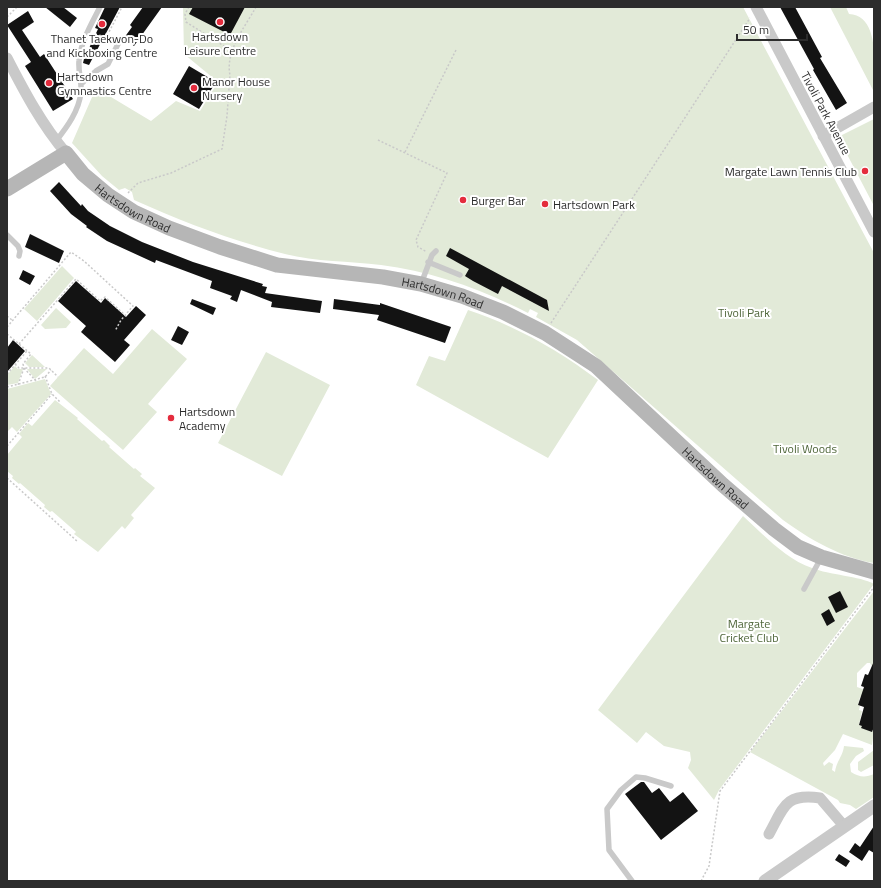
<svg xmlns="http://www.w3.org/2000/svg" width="881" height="888" font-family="'Titillium Web',sans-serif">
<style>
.green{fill:#e2ead8}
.building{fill:#131313}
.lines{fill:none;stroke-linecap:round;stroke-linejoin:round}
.path{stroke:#c9c9c9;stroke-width:1.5;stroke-dasharray:2 2;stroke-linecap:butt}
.service{stroke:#c9c9c9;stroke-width:5.5}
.minor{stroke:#c9c9c9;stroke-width:11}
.tertiary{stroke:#c9c9c9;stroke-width:13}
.secondary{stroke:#b6b6b6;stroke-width:15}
.poi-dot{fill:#e42c3d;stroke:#fff;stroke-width:1.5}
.labels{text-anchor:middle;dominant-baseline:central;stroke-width:4;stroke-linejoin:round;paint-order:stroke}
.poi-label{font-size:12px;fill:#2c2c2c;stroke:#fff;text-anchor:start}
.street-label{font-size:12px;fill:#2c2c2c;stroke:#fff}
.park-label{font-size:12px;fill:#4f663a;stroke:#fff}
</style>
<rect width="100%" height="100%" fill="#fff"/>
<path class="green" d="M183 7H743L874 253V563C842 558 809 539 783 520L577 340 536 317 538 313 530 309 528 313C483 290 432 271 381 265 349 261 316 262 285 254 233 241 183 222 134 200L132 192 125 188 119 190 102 176 72 143 96 88 151 121 176 101 200 111 218 82 184 54Z
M830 7H846L849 14C881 15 874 70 874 92Z
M874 119V206L838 137Z
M62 266 74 278 37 321 24 309Z
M56 308 71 322 66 328 45 329 41 325Z
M468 310C516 326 558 350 598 380L548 458 416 385 429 356 445 361Z
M152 329 187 359 148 404 157 412 123 450 50 386 84 348 113 374Z
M266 352 330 385 282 476 218 443Z
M32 355 45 367H29L25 363Z
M15 366 18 369H23L18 383 7 385V375Z
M27 369H47L35 379Z
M45 379 51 394 17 432 12 427 7 432V389Z
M55 400 78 418 77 419 102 441 104 440 110 446 109 447 134 469 135 468 142 474 140 476 155 488 131 515 134 518 125 529 122 526 98 552 74 534 76 532 52 511 50 512 44 507 45 505 20 483 19 484 12 478 13 476 7 471V455L22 437 19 434 28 423 32 426Z
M743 516C764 535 785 559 812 568 829 575 860 576 874 584L719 790 714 800 688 768 691 760 690 752 664 746 646 732 637 743 598 710Z
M874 591V670L870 663H867L857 673V687L871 692 860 697 858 705 860 706 859 710 862 711 859 725 862 726V728L874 731 872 745 843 734 835 750 823 763 824 766 829 762 833 764 832 770 835 772C836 762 843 756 844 746L863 748 864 751 856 756 850 764 851 772C859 777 865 778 874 774V797L856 809 850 805 840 803 838 800 750 752Z
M874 750V765L861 772 858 770V762Z"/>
<path class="building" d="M45 7H63L77 18 70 27Z
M105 7H120L89 65 83 63 84 59 98 29 95 28Z
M143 7H162L134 46 124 38 132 27 130 25Z
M193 7H245L230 35 189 14Z
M780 7H795L822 57 820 58 847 103 836 110 813 70 814 69Z
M28 11 34 22 22 30 40 57 44 54 73 99 53 111 25 66 31 62 7 25Z
M189 66 216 82 199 109 173 94Z
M59 182 81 206 82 204 88 211 110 226 142 242 193 262 263 284 262 286 267 287 265 293 322 301 320 313 271 307 272 302 241 290 237 302 230 299 232 296 210 288 212 281 156 260 155 263 107 241 86 227 87 226 71 214 50 191Z
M30 234 64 251 59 263 25 247Z
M450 248 547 300 549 311 502 286 498 294 473 281 465 276 469 269 446 256Z
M23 270 35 276 30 285 19 279Z
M76 281 101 303 105 298 126 317 136 306 146 315 124 340 130 345 115 362 81 332 86 326 58 301Z
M192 299 216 308 213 315 190 304Z
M334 299 380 305V303L451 327 445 343 377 320 379 315 333 309Z
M178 326 189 332 182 345 171 340Z
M13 340 25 351 7 372V348Z
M840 591 848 607 836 613 828 597Z
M829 609 835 621 827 626 821 614Z
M874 661V727L872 732 861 728 862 726 859 725 864 707 858 705 864 687 861 686 865 674 868 675Z
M641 782H644L652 793 659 788 670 802 683 792 698 811 661 840 625 794Z
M874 826V853L869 850 862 861 849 852 855 843 860 847Z
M839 854 850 861 846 867 835 860Z"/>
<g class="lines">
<path class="path" d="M189 7 185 14 186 22 232 51
M7 17 17 7
M95 35 105 36 109 32 122 7
M378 140 447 173 416 240 418 247 427 252
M405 152 456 50
M128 193 138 183 171 173 222 149 227 116 230 75C225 51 245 27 256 7
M7 316 12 320
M551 323 750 18
M7 327 71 252 84 261 133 306 121 320 115 331
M7 334 31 354 23 364 24 368 18 385
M19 344 76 279 100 301 105 297 125 315
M15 364 19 368H49L58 377
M24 368 36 381
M7 374 27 351
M45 376 52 394 60 402
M7 387 45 377 51 370
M7 446 52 394
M7 478 78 542
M701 881 709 866 720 791 874 587"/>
<path class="service" d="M81 84 96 71 108 64 120 40
M56 141C67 127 79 111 81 92 82 82 78 72 79 61 80 43 92 23 100 7
M7 235 18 246 20 251 19 256
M428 262 460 275
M421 284 432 255 436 251
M804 589 821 558
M632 881 609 850 607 809 621 790 636 777 645 778 671 786"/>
<path class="minor" d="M756 7 874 232
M7 58C24 91 42 125 66 153
M823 136 874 107
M769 834C784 807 785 793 820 798L844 826"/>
<path class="tertiary" d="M765 881 874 806"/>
<path class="secondary" id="s1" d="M7 189 66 153 83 174 108 195 134 212 169 228 220 247 277 265 383 277 421 284 462 296 503 312 545 333 596 366 723 485 774 529 798 547 821 557 874 572"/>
</g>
<g class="poi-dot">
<circle cx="220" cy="22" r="4"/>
<circle cx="102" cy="24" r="4"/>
<circle cx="49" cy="83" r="4"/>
<circle cx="194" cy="88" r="4"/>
<circle cx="865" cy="171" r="4"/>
<circle cx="463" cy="200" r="4"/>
<circle cx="545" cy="204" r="4"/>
<circle cx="171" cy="418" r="4"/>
</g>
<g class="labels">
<g class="poi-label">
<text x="220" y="36" text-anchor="middle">Hartsdown<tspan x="220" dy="14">Leisure Centre</tspan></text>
<text x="102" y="38" text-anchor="middle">Thanet Taekwon-Do<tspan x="102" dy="14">and Kickboxing Centre</tspan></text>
<text x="57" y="76">Hartsdown<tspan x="57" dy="14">Gymnastics Centre</tspan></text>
<text x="202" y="81">Manor House<tspan x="202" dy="14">Nursery</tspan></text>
<text x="857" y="171" text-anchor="end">Margate Lawn Tennis Club</text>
<text x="471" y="200">Burger Bar</text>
<text x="553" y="204">Hartsdown Park</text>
<text x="179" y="411">Hartsdown<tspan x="179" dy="14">Academy</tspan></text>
</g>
<g class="street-label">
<text transform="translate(826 113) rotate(62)">Tivoli Park Avenue</text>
<text stroke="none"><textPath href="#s1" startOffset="157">Hartsdown Road</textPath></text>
<text stroke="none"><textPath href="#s1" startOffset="481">Hartsdown Road</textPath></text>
<text stroke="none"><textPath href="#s1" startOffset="816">Hartsdown Road</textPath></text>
</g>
<g class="park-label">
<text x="744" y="312">Tivoli Park</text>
<text x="805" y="448">Tivoli Woods</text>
<text x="749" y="623">Margate<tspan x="749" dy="14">Cricket Club</tspan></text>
</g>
</g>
<rect width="881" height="888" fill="none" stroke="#2c2c2c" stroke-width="16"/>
<path d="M737 34v6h70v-6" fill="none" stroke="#2c2c2c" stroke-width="2"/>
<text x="743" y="34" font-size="12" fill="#2c2c2c" stroke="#ffffff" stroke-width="3" paint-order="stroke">50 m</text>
</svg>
